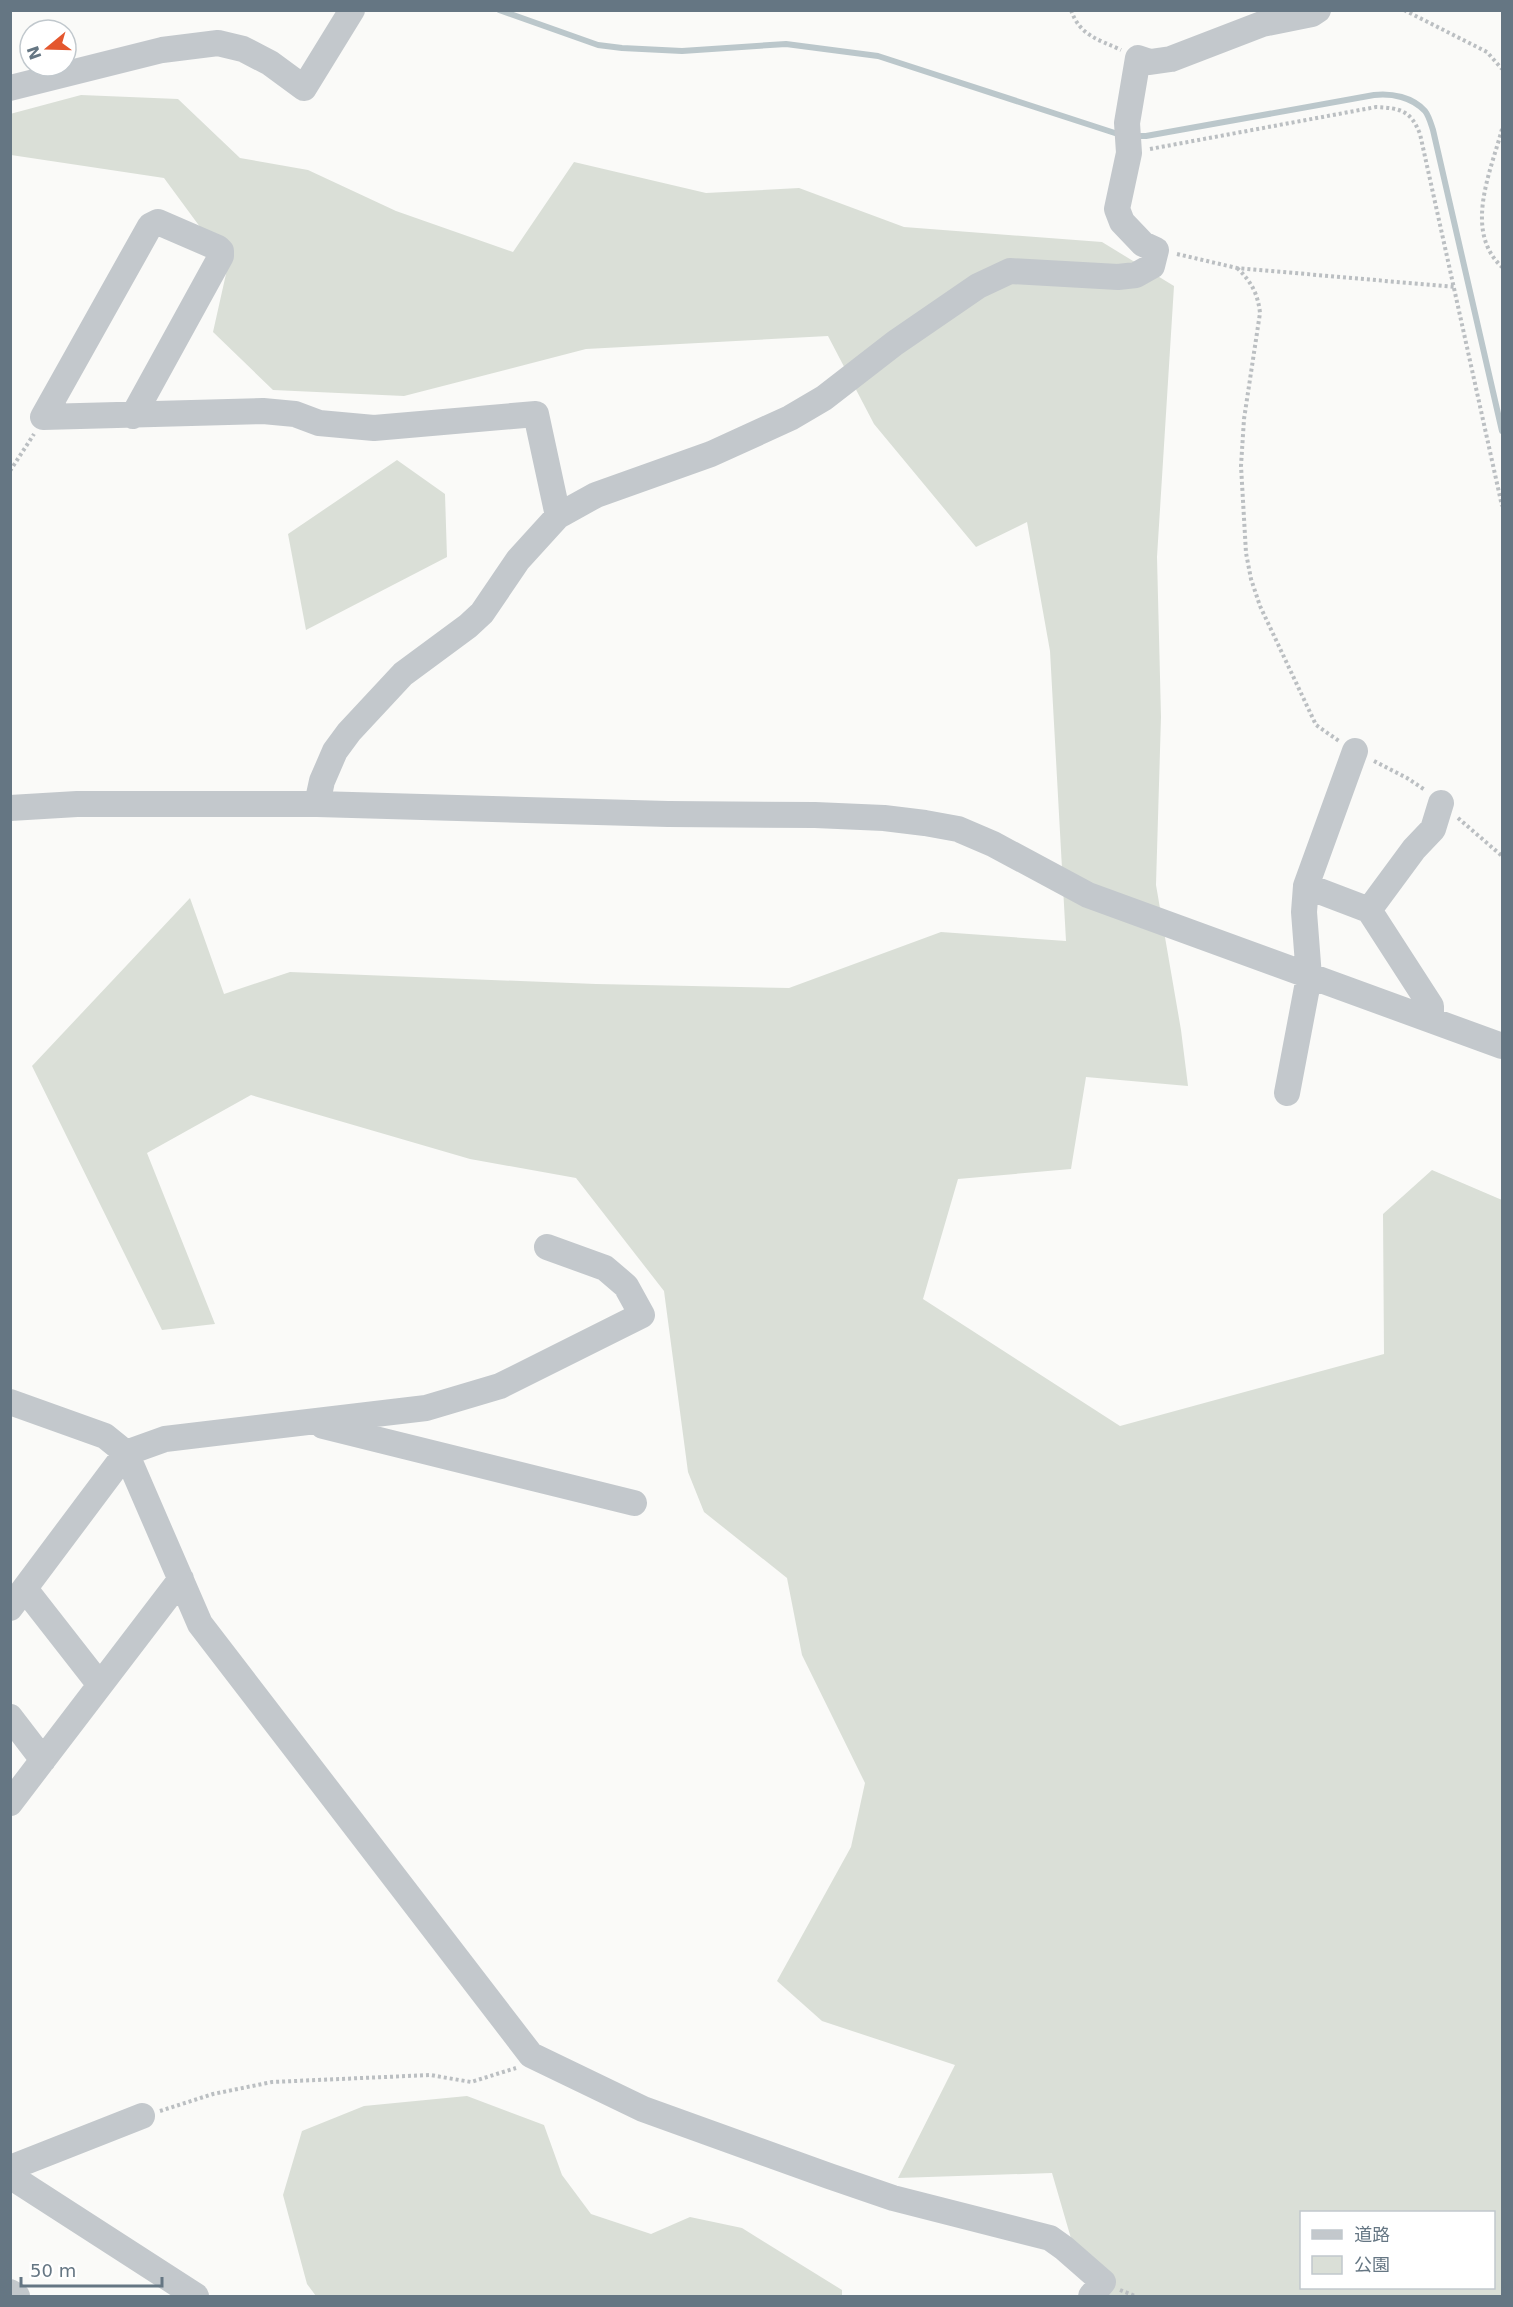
<svg xmlns="http://www.w3.org/2000/svg" width="1513" height="2307" font-family="'DejaVu Sans','Noto Sans JP',sans-serif">
<style>
.green{fill:#dadfd7;fill-rule:evenodd}
.lines{fill:none;stroke-linecap:round;stroke-linejoin:round}
.stream{stroke:#bbc7cb;stroke-width:6}
.path{stroke:#bbbfc2;stroke-width:4;stroke-dasharray:3 3;stroke-linecap:butt}
.minor{stroke:#c3c8cc;stroke-width:26}
</style>
<rect width="100%" height="100%" fill="#fafaf8"/>
<path class="green" d="M81 95 178 99 240 158 308 170 396 211 513 252 574 162 706 193 799 188 904 227 1102 242 1174 286 1157 557 1161 717 1156 885 1181 1030 1188 1086 1086 1077 1071 1169 958 1179 923 1299 1120 1426 1384 1354 1383 1214 1432 1170 1502 1200V2296H1101L1077 2259 1052 2173 898 2178 955 2065 822 2021 777 1981 851 1847 865 1783 802 1655 787 1578 704 1512 688 1472 664 1291 576 1178 470 1159 251 1095 147 1153 215 1324 162 1330 32 1066 190 898 224 994 290 972 596 984 789 988 941 932 1066 941 1050 651 1027 522 976 547 874 424 828 336 586 349 404 396 273 390 213 332 228 265 164 178 11 155 10 114ZM1302 2212H1494V2288H1302Z
M397 460 445 494 447 557 306 630 288 534Z
M467 2096 544 2125 562 2175 591 2214 651 2234 690 2217 742 2228 842 2290V2296H316L307 2284 283 2195 302 2131 364 2106Z"/>
<g class="lines">
<path class="stream" d="M499 10 598 45 622 48 682 51 786 44 878 56 1121 135
M1134 136H1146L1374 95C1392 93 1412 97 1425 111 1429 116 1431 124 1433 130L1502 431"/>
<path class="path" d="M1071 10C1080 36 1098 39 1121 50
M1404 10 1487 52 1502 69
M1502 129C1491 171 1463 231 1502 267
M1150 149 1376 107C1401 108 1411 111 1420 134L1502 506
M1177 254 1237 268 1455 287
M1237 268C1251 281 1258 294 1260 313L1244 419 1241 466 1246 553 1251 579 1260 606 1316 725 1339 741
M10 471 34 434
M1374 761 1407 778 1425 790
M1458 818 1502 856
M160 2111 213 2094 272 2082 430 2075 471 2082 516 2068
M1120 2290 1135 2296"/>
<path class="minor" d="M10 88 162 50 218 43 243 49 270 63 304 88 352 10
M133 416 221 256V251L218 248 158 222 150 226 43 417 263 411 295 414 319 423 374 428 536 414 558 516
M317 804 322 781 335 751 349 732 403 674 468 626 482 613 518 560 558 516 596 495 711 454 790 418 824 398 895 343 978 286 1010 271 1118 277 1136 275 1152 266 1156 250 1143 244 1122 222 1117 209 1129 153 1127 123 1138 58 1150 62 1171 59 1262 24 1312 14 1318 10
M10 808 77 804H317L668 814 815 815 884 818 925 823 958 829 993 844 1088 895 1502 1046
M1306 886 1369 910 1431 1006V1020
M1369 910 1414 849 1433 829 1441 803
M1287 1093 1309 977 1304 912 1306 886 1355 751
M10 1402 105 1436 126 1453 200 1624 531 2055 643 2109 829 2176 893 2198 1050 2238 1064 2248 1103 2282 1091 2296
M323 1426 634 1503
M25 1589 100 1685
M10 1608 126 1453 165 1439 426 1408 500 1386 642 1315 626 1286 605 1268 547 1247
M10 1717 43 1760
M10 1803 181 1579
M10 2168 142 2116
M10 2176 196 2296
M10 2292 17 2296"/>
</g>
<rect width="1513" height="2307" fill="none" stroke="#657683" stroke-width="24"/>
<rect x="1300" y="2211" width="195" height="78" fill="#ffffff" stroke="#c1c8cd" stroke-width="1.5"/>
<rect x="1312" y="2230" width="30" height="9" fill="#c3c8cc" stroke="#c1c8cd" stroke-width="1.5"/>
<text x="1354" y="2241" font-size="18" fill="#657683">道路</text>
<rect x="1312" y="2256" width="30" height="18" fill="#dadfd7" stroke="#c1c8cd" stroke-width="1.5"/>
<text x="1354" y="2271" font-size="18" fill="#657683">公園</text>
<g transform="translate(48 48) rotate(251)"><circle r="28" fill="#ffffff" stroke="#c1c8cd" stroke-width="1.5"/>
<path d="M0-4.5L10 22L0 15L-10 22Z" fill="#e4572e"/>
<text y="-9" font-size="16" font-weight="bold" text-anchor="middle" fill="#657683">N</text>
</g>
<path d="M21 2277v9h141v-9" fill="none" stroke="#657683" stroke-width="3"/>
<text x="30" y="2277" font-size="18" fill="#657683" stroke="#ffffff" stroke-width="4.5" paint-order="stroke">50 m</text>
</svg>
